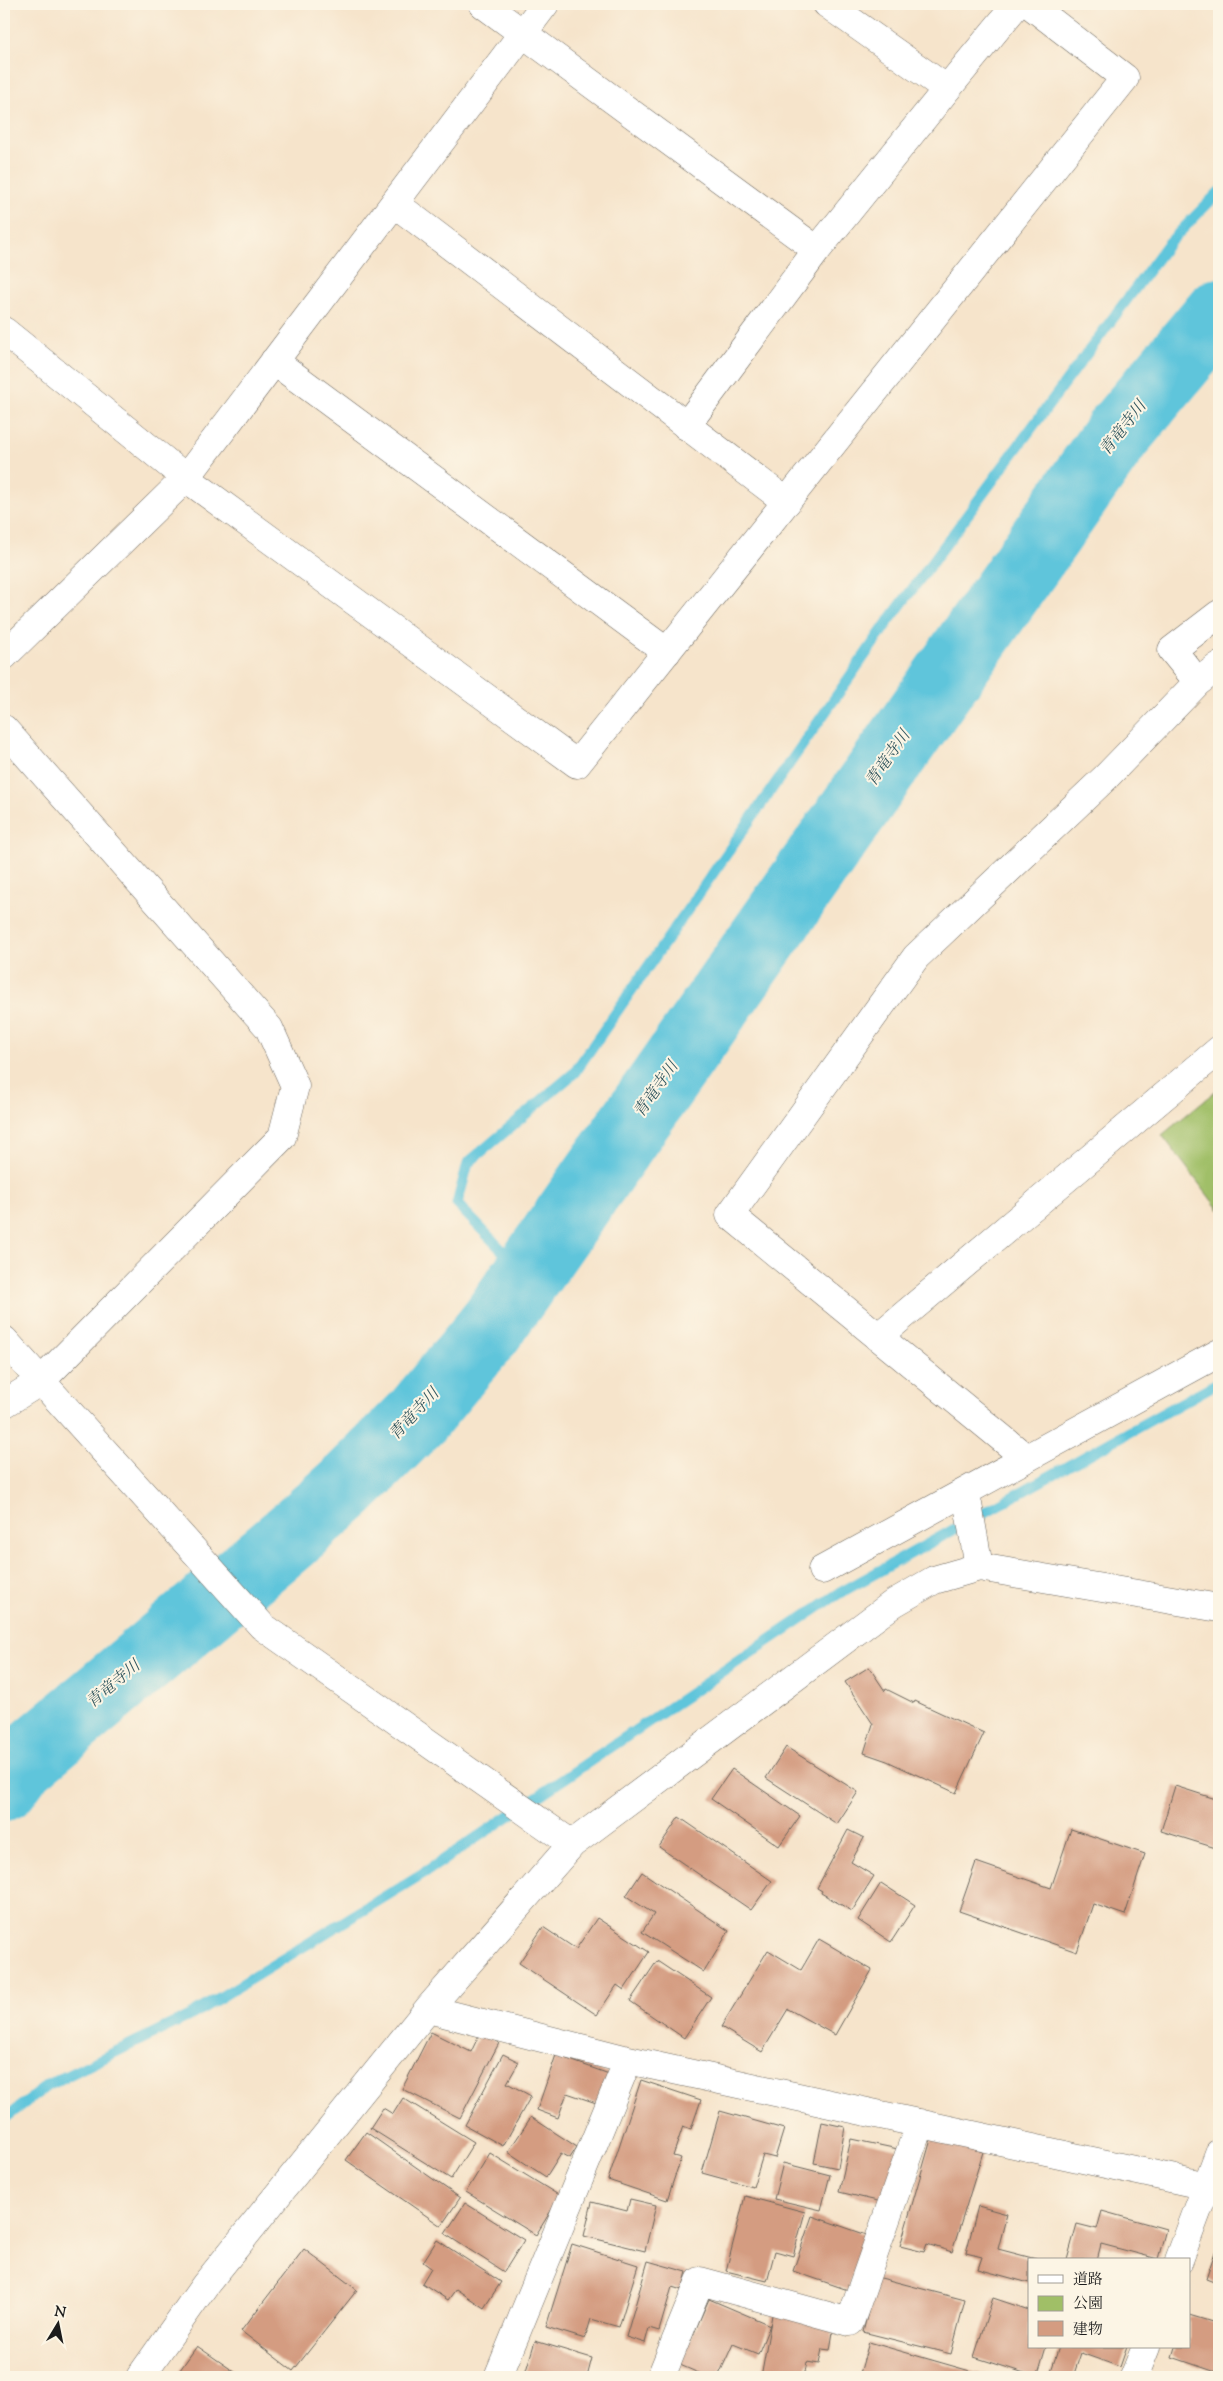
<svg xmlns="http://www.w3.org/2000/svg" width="1223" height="2381" font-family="'Sorts Mill Goudy','Noto Serif JP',serif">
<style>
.green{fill:#a0bf67;stroke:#5e6e42}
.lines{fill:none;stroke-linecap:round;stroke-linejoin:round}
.stream{stroke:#5ec5db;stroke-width:11}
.river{stroke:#5ec5db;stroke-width:70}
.building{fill:#d49c81}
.minor-casing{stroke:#686259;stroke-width:29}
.minor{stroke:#fff;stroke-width:28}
.labels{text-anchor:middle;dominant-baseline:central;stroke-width:4;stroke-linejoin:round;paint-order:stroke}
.water-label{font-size:16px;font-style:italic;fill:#33575f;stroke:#fcf5e5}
</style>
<rect width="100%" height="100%" fill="#fcf5e5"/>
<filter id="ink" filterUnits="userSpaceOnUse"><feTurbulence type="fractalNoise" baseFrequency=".02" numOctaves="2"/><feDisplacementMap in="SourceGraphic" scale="10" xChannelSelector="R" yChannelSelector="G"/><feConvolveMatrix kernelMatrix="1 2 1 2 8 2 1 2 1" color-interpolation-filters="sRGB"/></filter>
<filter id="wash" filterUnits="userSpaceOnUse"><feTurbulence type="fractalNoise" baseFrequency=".0096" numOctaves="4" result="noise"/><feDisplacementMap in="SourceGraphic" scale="20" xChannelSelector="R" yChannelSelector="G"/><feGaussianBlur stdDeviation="1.12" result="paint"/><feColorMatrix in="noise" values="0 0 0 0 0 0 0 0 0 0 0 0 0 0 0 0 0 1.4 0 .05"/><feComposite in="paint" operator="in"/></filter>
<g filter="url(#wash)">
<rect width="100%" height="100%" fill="#f6e4cb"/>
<path class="green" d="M1219 1088V1210L1162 1135Z"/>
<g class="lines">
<path class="stream" d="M527 1276 457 1204 468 1163 574 1073 888 622 1168 244 1219 192
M4 2119 48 2085 193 2014 430 1869 838 1594 1219 1382"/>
<path class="river" d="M4 1786 20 1764 288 1539 346 1488 416 1418 488 1331 1119 432 1219 313"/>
</g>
<g id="blocks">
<path class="building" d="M869 1667 885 1691 886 1689 914 1703 915 1701 984 1733 956 1793 887 1761 864 1753 873 1724 845 1682Z
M786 1747 858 1792 837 1824 766 1778Z
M732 1769 800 1816 779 1846 711 1799Z
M1175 1786 1219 1800V1849L1161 1831Z
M679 1817 772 1881 751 1910 659 1847Z
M1071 1829 1145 1854 1125 1915 1093 1904 1077 1952 959 1911 976 1862 1051 1888Z
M848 1830 864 1838 851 1862 874 1876 852 1911 821 1893 822 1891 817 1888Z
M642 1872 729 1931 704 1972 642 1932 654 1914 626 1896Z
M881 1883 915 1905 891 1942 858 1920Z
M597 1918 649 1952 624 1990 617 1985 597 2015 519 1963 543 1927 576 1949Z
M819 1939 872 1970 835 2035 788 2009 762 2052 721 2027 768 1950 801 1970Z
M657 1961 711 1997 684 2038 630 2001Z
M431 2032 471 2052 480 2033 499 2043 460 2118 402 2089Z
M503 2054 519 2062 507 2083 531 2096 503 2146 465 2125Z
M556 2055 612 2075 602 2105 567 2093 558 2118 537 2110Z
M641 2080 701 2100 691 2129 683 2126 673 2156 681 2158 667 2200 608 2180Z
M403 2098 474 2142 451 2179 370 2128 383 2108 393 2114Z
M720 2111 784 2129 775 2158 763 2155 753 2187 702 2173Z
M531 2117 577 2147 570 2158 561 2153 546 2177 508 2152Z
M822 2122 845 2127 838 2168 814 2163Z
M366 2132 460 2198 441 2226 346 2160Z
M932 2136 983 2152 952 2252 927 2244 924 2252 900 2246Z
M851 2139 898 2149 886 2203 839 2192Z
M490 2153 560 2196 536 2235 466 2192Z
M783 2163 830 2175 821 2210 774 2199Z
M745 2196 805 2212 793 2256 775 2251 767 2281 726 2271Z
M630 2199 656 2205 645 2251 584 2236 592 2202 627 2211Z
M465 2203 524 2240 504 2272 445 2234Z
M978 2206 1007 2214 998 2249 1036 2259 1029 2260V2283L978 2269 982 2257 966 2253Z
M1102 2211 1166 2229 1158 2259 1101 2244 1097 2260H1067L1077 2224 1097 2229Z
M812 2216 867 2235 848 2290 793 2271Z
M437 2240 501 2282 484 2308 456 2289 448 2300 422 2283 431 2268 423 2262Z
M1219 2240V2284L1206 2279Z
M572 2244 638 2265 619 2327 591 2319 585 2339 546 2327Z
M304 2249 357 2290 293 2371 241 2331Z
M648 2261 687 2272 682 2290 672 2287 659 2331 649 2328 645 2343 626 2337Z
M877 2277 965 2300 951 2354 863 2332Z
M993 2298 1029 2310V2347H1046L1037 2377 974 2357Z
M709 2299 770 2325 758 2354 733 2344 718 2377H708L680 2365Z
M772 2315 834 2326 830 2350 822 2349 819 2364 807 2362 804 2377H761Z
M1189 2315 1219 2324V2373L1172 2357 1175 2347H1189Z
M535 2341 592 2358 587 2377H524Z
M869 2342 991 2377H859Z
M197 2346 242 2377H175Z
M1059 2347H1127L1120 2367 1081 2353 1073 2377H1049Z"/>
</g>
</g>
<g filter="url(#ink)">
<use href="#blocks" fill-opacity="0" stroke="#686259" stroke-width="1"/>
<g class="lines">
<g class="minor-casing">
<path id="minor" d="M483 4 817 250 947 89 827 4
M947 89 1017 4
M394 203 787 502
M4 331 186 478 577 764 1125 78 1029 4
M274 361 667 652
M686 426 817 250
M4 656 186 478 545 4
M1198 682 1172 650 1219 614
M4 729 269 1028 295 1086 282 1137 41 1381 4 1404
M878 1337 1219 1050
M4 1340 262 1626 572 1844
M1026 1458 730 1215 916 957 1106 777 1198 682 1219 666
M966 1493 979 1567
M822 1570 1219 1353
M428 2009 628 2060 1207 2186
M1179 2260 1219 2153
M140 2377 205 2285 428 2009 572 1844 894 1603 934 1580 979 1567 1219 1608
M498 2377 628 2060
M661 2377 700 2281 850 2322 920 2123
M1134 2377 1146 2347"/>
</g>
<use href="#minor" class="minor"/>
</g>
</g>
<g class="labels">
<g class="water-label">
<text transform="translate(1124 429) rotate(-52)">青竜寺川</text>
<text transform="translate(889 759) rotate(-55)">青竜寺川</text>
<text transform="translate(657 1090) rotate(-55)">青竜寺川</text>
<text transform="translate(415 1415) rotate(-47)">青竜寺川</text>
<text transform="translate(114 1685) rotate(-40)">青竜寺川</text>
</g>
</g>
<rect width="1223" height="2381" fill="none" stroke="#fcf5e5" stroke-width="20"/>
<rect x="1028" y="2258" width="162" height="90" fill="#fcf5e5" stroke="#a29e95"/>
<rect x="1038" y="2275" width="25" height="8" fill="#ffffff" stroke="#a29e95"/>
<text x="1073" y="2284" font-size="15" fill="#1c1c1c">道路</text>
<rect x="1038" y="2296" width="25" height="15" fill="#a0bf67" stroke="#a29e95"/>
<text x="1073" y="2308" font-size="15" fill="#1c1c1c">公園</text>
<rect x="1038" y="2321" width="25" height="15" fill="#d49c81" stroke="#a29e95"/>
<text x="1073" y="2334" font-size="15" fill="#1c1c1c">建物</text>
<g transform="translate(58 2324) rotate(10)" stroke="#fcf5e5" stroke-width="4" paint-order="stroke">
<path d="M0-4L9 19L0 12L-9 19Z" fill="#1c1c1c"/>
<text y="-8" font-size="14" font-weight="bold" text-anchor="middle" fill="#1c1c1c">N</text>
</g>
</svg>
